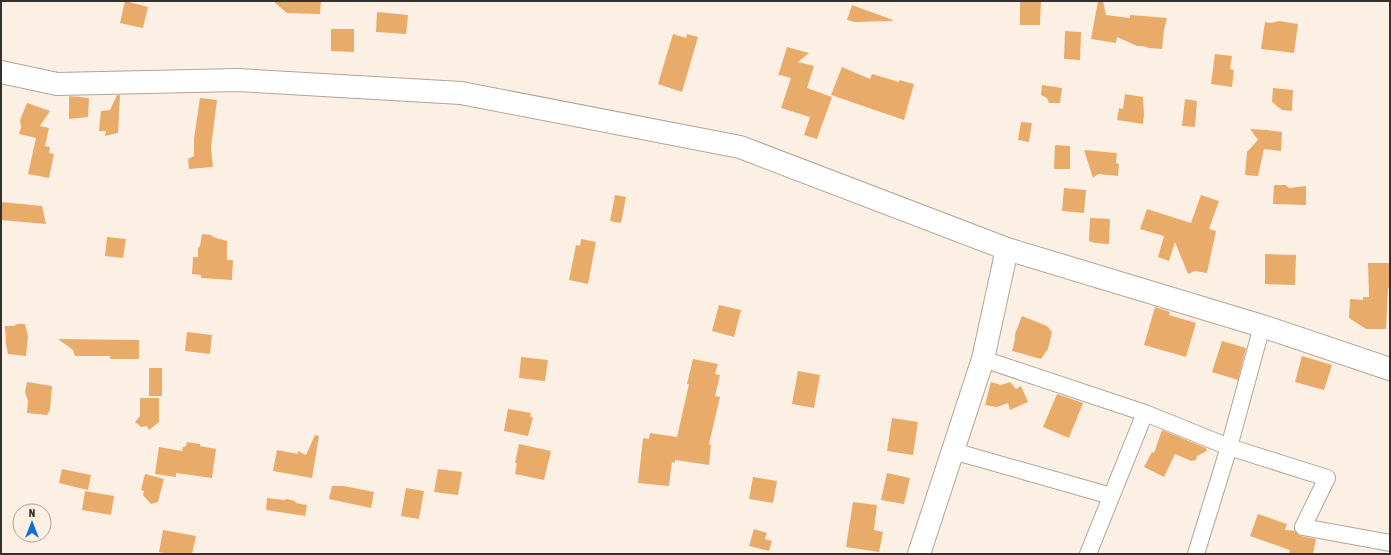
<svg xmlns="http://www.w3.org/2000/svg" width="1391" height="555" font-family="'Asap Condensed',sans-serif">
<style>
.building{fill:#e9ab69}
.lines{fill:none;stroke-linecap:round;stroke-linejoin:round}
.street-casing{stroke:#b1a59a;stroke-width:18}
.secondary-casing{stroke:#b1a59a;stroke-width:24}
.street{stroke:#fff;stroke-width:16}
.secondary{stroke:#fff;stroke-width:22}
</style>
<rect width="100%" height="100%" fill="#fcf0e4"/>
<path class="building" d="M125 1 148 7 143 28 120 23Z
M273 1H321L320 14 287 13Z
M1020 1H1041L1040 25H1020Z
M1098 1H1103L1106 15 1130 18V15L1167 18 1164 30 1162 49 1149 48 1143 46H1137L1117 37 1116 43 1091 39Z
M852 5 893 20 892 21 855 22 847 20Z
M377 12 408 15 406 34 376 32Z
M1279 21 1298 24 1294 53 1261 49 1265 22 1271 23Z
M331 29H354V52L331 51Z
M1065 31 1081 32 1080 60 1064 59Z
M673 34 686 38 687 34 698 37 682 92 658 84Z
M787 47 809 53 798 62 814 66 807 88 832 97 817 139 804 135 810 117 781 108 791 78 780 75 778 76Z
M1215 54 1232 56 1230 69 1234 70 1232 87 1211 84Z
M842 67 870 79 872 74 899 82V80L914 84 904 120 831 95Z
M1042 85 1062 88 1060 103H1049L1047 98 1041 95Z
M1273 88 1293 90 1292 111 1282 110 1272 102Z
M1125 94 1143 97 1144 115 1143 124 1117 120 1119 108 1123 109Z
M117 95H120L118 133 105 136 106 131H99L101 111 110 110Z
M69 96 89 98 88 117 69 119Z
M200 98 217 100 211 147 213 167 189 169 188 159 194 156V139Z
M1185 99 1197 101 1195 127 1182 126Z
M27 103 50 111 40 126 49 128 45 146 50 147 49 153 54 154 49 178 28 174 36 138 19 134 21 127 20 120Z
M1021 122 1032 123 1029 142 1018 140Z
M1250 129 1266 130 1267 129V130L1282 132 1281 151 1264 149 1258 176 1245 175 1247 152 1258 140Z
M1055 145 1070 146V169H1054Z
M1084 150 1117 153 1116 163 1119 164 1118 176 1098 174 1093 178Z
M1274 185H1286L1289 188 1306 186V205L1273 204Z
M1064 188 1086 190 1084 213 1062 211Z
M615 195 626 197 621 223 610 221Z
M1201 195 1219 201 1209 229 1216 231 1207 273 1195 271 1188 274 1175 242 1169 261 1158 257 1164 236 1140 229 1147 209 1191 223Z
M1 202 42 206 46 224 1 220Z
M1090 218 1110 219 1109 244 1095 243 1089 241Z
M202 234 211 235 213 237 227 241V260H233L232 280 201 278V275L192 274 193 257H198V248L200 246Z
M107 237 126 239 123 258 105 256Z
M581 239 596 242 588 284 569 280 576 245 580 246Z
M1265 254 1296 255 1295 285 1265 284Z
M1368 263H1390V288H1388L1386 329H1366L1349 318 1350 299 1363 300V297H1369Z
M719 305 741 310 734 337 712 331Z
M1155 307 1170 312 1169 315 1196 323 1186 357 1144 345Z
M1022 316 1047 326 1052 332 1048 349 1041 359 1012 351 1015 339V334Z
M17 324H25L28 336 26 356 8 354 6 344 5 326H14Z
M187 332 212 335 210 354 185 351Z
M58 339 139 340V359H110V356H75L73 350Z
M1222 341 1246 348 1238 380 1212 372Z
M1302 356 1332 365 1324 390 1295 382Z
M521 357 548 360 545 381 519 378Z
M693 359 718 364 715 374 720 375 715 396 720 397 709 444 711 445 709 465 675 460V463L672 462 669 486 638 483 643 438 649 439 650 433 677 437 689 384H687Z
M149 368H162V396H149Z
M798 371 820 375 814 408 792 404Z
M27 382 52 386 50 410 47 415 27 413 28 401 25 392Z
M991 382 1001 385 1010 382 1016 389 1021 386 1028 402 1010 410 1008 403 997 407 985 405Z
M1057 394 1083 403 1069 438 1043 427Z
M140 398H159V422L149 430 147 426 141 427 135 422 140 416Z
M508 409 531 413 530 416 533 418 528 436 504 431Z
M892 418 918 422 913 455 887 451Z
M1162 430 1206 448 1207 451 1197 456 1196 460 1191 461 1175 454 1164 477 1144 467 1152 452 1154 453Z
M315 435 319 436 312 478 273 471 277 450 298 454V451L306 455Z
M187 442 200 444V446L216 449 212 478 176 473V477L155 474 159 447 182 451 183 447 186 446Z
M519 444 551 451 544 480 515 474 517 463H515Z
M62 469 91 475 88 490 59 483Z
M438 469 462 472 458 495 434 492Z
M887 473 910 478 904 504 881 500Z
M145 474 164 479 158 502 151 504 143 495 144 491 141 490Z
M753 477 777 481 773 503 749 499Z
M332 486H344L374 492 371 508 329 499Z
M406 488 424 491 419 519 401 516Z
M85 491 114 496 111 515 82 510Z
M267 498 284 500 287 499 295 501 296 503 307 505 305 516 266 510Z
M853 502 877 505 874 530 883 532 879 552 846 547Z
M1258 514 1287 524 1285 530 1295 531 1297 534 1301 536 1316 539 1313 554H1289L1290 550 1250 536Z
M754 529 767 533 765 539 772 541 769 551 749 546Z
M163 530 196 536 192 554H170L159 552Z"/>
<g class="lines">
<g class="street-casing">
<path id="street" d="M983 359 1145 413 1229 447 1327 478 1303 527 1390 543
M953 451 1111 496
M1088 554 1145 413
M1196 554 1229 447 1262 326"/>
</g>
<g class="secondary-casing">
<path id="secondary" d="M1 72 57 84 238 80 461 93 740 147 1007 249
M919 554 983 359 1007 249 1262 326 1390 369"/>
</g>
<use href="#street" class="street"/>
<use href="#secondary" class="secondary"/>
</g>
<rect width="1391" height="555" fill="none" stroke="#35312c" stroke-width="4"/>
<g transform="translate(32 523)"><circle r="19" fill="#fcf0e4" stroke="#aca49a"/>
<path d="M0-3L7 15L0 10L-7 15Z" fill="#146dd7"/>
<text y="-6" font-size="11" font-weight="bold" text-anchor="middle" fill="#35312c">N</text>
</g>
</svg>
